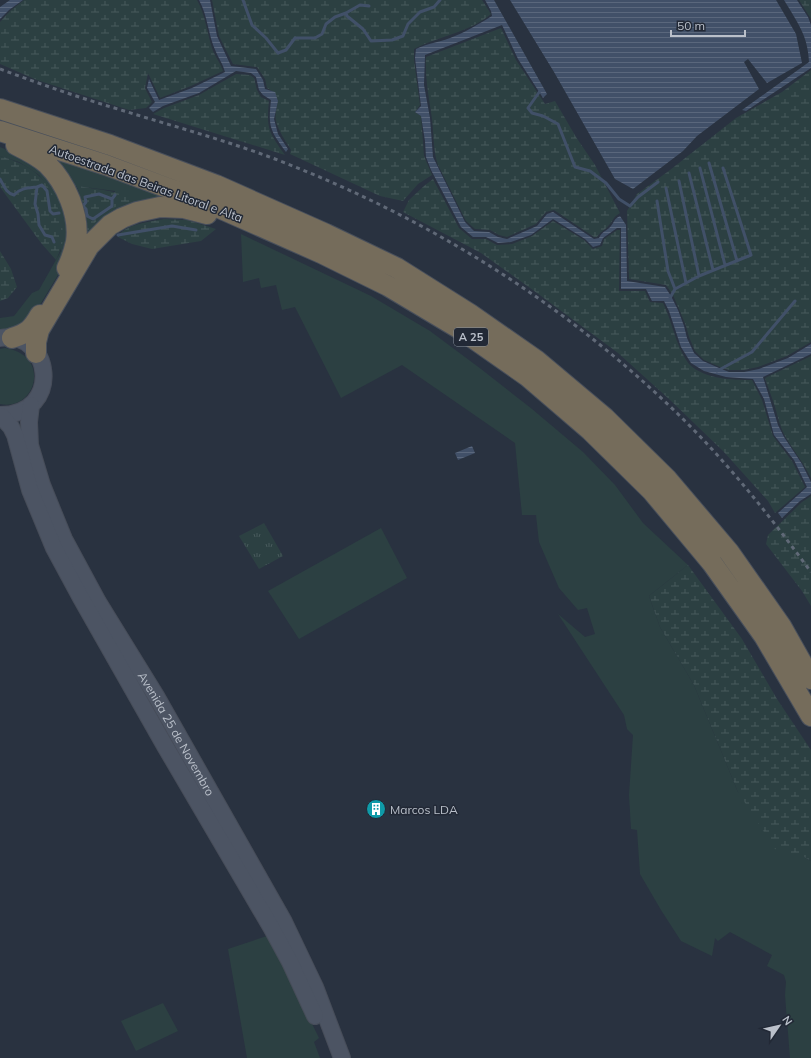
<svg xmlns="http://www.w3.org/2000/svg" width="811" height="1058" font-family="Mulish,sans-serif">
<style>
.green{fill:#2c4042;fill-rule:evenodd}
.wetland{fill:url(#wetland-marsh)}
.park{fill:url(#park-tufts)}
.water{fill:url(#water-rules)}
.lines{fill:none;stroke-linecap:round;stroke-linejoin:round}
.stream{stroke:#415068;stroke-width:3}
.secondary-casing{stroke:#474d59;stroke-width:18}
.highway-casing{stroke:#484f5b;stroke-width:22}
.secondary{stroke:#4c5463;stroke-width:16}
.highway{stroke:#756c5b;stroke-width:20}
.rail{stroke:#606977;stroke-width:3;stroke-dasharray:4 4;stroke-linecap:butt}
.labels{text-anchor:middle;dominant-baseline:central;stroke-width:3;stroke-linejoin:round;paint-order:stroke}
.shield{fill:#222936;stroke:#8c939e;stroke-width:1}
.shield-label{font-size:11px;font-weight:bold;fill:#bac0ca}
.street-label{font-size:12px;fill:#bac0ca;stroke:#222936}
.poi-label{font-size:12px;fill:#bac0ca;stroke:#222936;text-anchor:start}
</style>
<defs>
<pattern id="wetland-marsh" width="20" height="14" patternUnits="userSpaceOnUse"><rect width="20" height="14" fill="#2c4042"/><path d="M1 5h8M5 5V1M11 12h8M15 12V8" fill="none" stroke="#485a5c"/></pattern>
<pattern id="park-tufts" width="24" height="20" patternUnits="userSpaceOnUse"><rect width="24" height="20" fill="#2c4042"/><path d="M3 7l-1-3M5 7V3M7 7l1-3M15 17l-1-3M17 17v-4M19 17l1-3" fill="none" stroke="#485a5c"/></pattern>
<pattern id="water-rules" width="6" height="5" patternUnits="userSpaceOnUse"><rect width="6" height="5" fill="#415068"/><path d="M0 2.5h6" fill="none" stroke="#5a677c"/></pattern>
</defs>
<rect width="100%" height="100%" fill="#293240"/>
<path class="green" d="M0 147 33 161 60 195 69 231 65 259 58 275 32 318 25 327 0 332V318L14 316 32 293 39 290 61 251 49 189 39 175 19 162 0 156Z
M48 156 90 170 173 200 83 247ZM76 186 115 191 112 208 102 214 86 233 81 197Z
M241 234 371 296 430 331 481 369 532 409 583 452 615 485 643 523 688 565 649 596 660 627 694 685 738 792 804 857 811 861V1058H790L785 995 786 982 784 975 767 966 772 955 730 932 718 941 715 938 712 956 681 941 661 910 640 874 637 830 631 829 629 795 633 735 627 729 624 715 558 614 585 637 595 634 587 608 578 610 559 588 539 542 536 515H522L515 443 402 365 341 398 295 307 282 310 276 285 261 288 259 278 243 282Z
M5 348C52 355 36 412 0 404V349Z
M381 528 407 578 299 639 268 591Z
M267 936 272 942 319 1038 314 1042 320 1058H247L228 949Z
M163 1003 178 1031 136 1051 121 1021Z"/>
<path class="wetland" d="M24 0H197C206 16 207 34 213 51 216 58 221 64 223 71L191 86 160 98 148 73 145 88 152 102 146 108 129 110 37 80 0 64V22L10 11Z
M212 0H482L491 14C468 33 439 36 414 49V60L420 105 415 112 421 116 424 156 432 175 418 184 403 201 380 196 290 154 291 150C285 140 279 132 276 121 273 106 286 99 267 88L265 79 257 67 233 64 219 36Z
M799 0H811V19Z
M501 28 516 60 545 104 555 101 576 137 595 165 620 213C611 219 615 219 609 225 605 230 601 231 597 237H594L554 210 546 212 536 224 507 237 499 235 490 230 475 229 466 221 438 165C433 151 434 135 432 119 429 97 425 80 426 57Z
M811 70V342L787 356 758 367 744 370H729L720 367 704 360 695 351 689 337 686 326 679 309 673 295 666 285 629 279 627 211 637 194 670 170 736 118 782 92Z
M236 74 250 75 254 78 257 90 261 97 269 101C266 129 269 132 285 155L153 114 164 108 199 95Z
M0 156C14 160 27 165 38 175 54 189 64 219 63 240 62 247 59 253 56 260L41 243 0 187Z
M433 179 459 228 472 239H486L497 245 512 244 532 236 553 221 584 240 593 249 602 246 604 239 617 230H620L619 291H645L650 302 663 303C670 317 673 332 679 346 681 351 686 361 690 365 705 379 733 380 752 380L762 400 773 436 792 461 805 487 775 513 768 501 723 451 670 400 618 353 537 293 481 253 403 212 409 200 424 186Z
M76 185C98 191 114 188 134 201L112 208 102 214 86 234C87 217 83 200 76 185Z
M164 219 187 220 216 229 201 241 152 249 132 244 118 237C122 225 152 221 164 219Z
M0 251 11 269 17 287 8 298 0 301Z
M811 356V478C803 462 794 451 785 436 780 427 778 417 775 407 772 397 768 388 765 378Z
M811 496V606L802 591 766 544 768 535 802 502Z
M688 565 742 639 777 699 811 750V861L804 857 775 849 738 792 694 685 660 627 649 596Z"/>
<path class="park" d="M264 523 283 556 259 569 239 536Z"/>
<path class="water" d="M10 0H23L9 10 0 19V7Z
M199 0H210L217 36 231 66 256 69 263 80 265 89 275 92 278 101 274 119 278 134 288 149 286 152C270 130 268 127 271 100L263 95 259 90 256 77 251 73 236 71 199 93 163 106 153 112 149 108 155 102 147 88 149 79 159 100 192 88 225 72C223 64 219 59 216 52 208 35 208 16 199 0Z
M485 0H494L547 94 543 98 518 59 502 25 425 55 424 85 430 118 433 157 465 222 474 231 489 232 498 237 507 239 537 226 547 214 553 212 594 239 599 238C602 231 607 231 611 226 615 221 613 220 620 216L626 225 627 281 665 287 671 296 678 310 684 326 687 338 694 353 703 361 719 368 729 372H744L759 369 788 358 811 344V354L763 377 778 425 784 437 802 464 811 482V494L800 501 782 518 778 513 807 487 794 460 774 435 764 399 753 379 726 377 704 371 691 363 681 347 669 311 664 301H652L646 289H621V228H617L603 238 600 245 593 247 585 239 553 219 531 235 511 242 498 243 486 237H473L461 227 431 170 426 157 425 141 421 116 415 112 421 106 415 58 416 49C428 43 442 42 455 36 468 31 480 23 492 16L491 11Z
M510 0H776L796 34 802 63 767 83 748 59 744 62 759 89 697 136 683 151 633 189 615 179 554 72Z
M784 0H797L808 17 811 25V68L746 111 742 110 809 62C808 35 797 22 784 0Z
M472 446 475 453 458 460 455 453Z"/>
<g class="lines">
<path class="stream" d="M243 0 252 25 266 38 278 53 286 50 295 38H315L322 34 326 24 335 17 346 13 360 5 369 6
M346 13 347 16 363 29 371 41 392 40 403 36 408 24 420 12 434 7 440 0
M540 91 528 108 532 113 543 116 558 124 575 167 590 171 606 183 619 199 630 206 638 197 658 182
M709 163 737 261
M700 168 725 265
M689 173 713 270
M0 179C4 186 6 193 14 195 20 188 28 188 37 187L35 204 38 214 39 225 45 235 52 237 54 242
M679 181 699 276
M37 187 42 185 47 191 50 211 53 214 59 213
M666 188 686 283
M112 199 99 194 85 197 86 202 83 206 86 209 87 216 93 219 112 206V199L115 195
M657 201 668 271 675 289
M118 235 172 226 196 230
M670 298 675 289 699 276 751 255 723 168
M717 371 752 352 795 301"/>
<g class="secondary-casing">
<g id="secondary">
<path d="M0 338C52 329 64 415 0 415"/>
<path id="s1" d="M31 405 29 422 30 445 42 485 64 539 98 602 156 696 284 922 315 987 342 1058"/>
<path d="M1 416 11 427 15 435 30 490 54 548 81 598 165 746 271 927 290 962 315 1016"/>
</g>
</g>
<g class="highway-casing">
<path id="highway" d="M0 109 110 145 216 185 326 234 397 268 470 314 536 360 605 418 667 479 729 552 781 626 811 679
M0 131 106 165 208 203 321 253 388 286 460 329 527 376 591 431 652 491 712 563 764 636 811 716
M16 145C26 150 38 156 47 164 66 183 80 215 76 242 74 251 71 260 67 268
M12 338C28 333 32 329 40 315
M36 353V342L39 330 89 246 110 225 122 218 137 212 160 207 184 208 207 214"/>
</g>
<use href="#secondary" class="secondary"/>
<use href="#highway" class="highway"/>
<path class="rail" d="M0 69C40 84 80 98 121 110 172 126 225 140 275 159 429 218 568 305 685 421 732 468 772 519 811 572"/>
</g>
<defs>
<g id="building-disc" transform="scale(1)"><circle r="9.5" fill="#0f9aa8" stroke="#222936"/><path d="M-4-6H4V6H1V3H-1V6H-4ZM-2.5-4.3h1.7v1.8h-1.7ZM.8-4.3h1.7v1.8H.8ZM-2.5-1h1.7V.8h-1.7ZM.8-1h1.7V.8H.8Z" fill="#fff"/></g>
</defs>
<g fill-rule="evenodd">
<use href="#building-disc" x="376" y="809"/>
</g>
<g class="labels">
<rect class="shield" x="454" y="328" width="34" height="18" rx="3"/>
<g class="shield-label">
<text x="471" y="337">A 25</text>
</g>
<g class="street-label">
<text transform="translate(146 183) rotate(20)">Autoestrada das Beiras Litoral e Alta</text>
<text stroke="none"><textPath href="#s1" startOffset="365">Avenida 25 de Novembro</textPath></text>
</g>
<g class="poi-label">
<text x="390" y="809">Marcos LDA</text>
</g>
</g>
<g transform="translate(779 1026) rotate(56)" stroke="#222936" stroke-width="3" paint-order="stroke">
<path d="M0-3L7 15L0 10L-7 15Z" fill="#bac0ca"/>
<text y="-6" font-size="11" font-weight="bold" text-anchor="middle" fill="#bac0ca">N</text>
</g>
<path d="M671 30v6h74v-6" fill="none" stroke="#bac0ca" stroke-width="2"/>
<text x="677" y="30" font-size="12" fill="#bac0ca" stroke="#222936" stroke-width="3" paint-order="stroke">50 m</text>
</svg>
